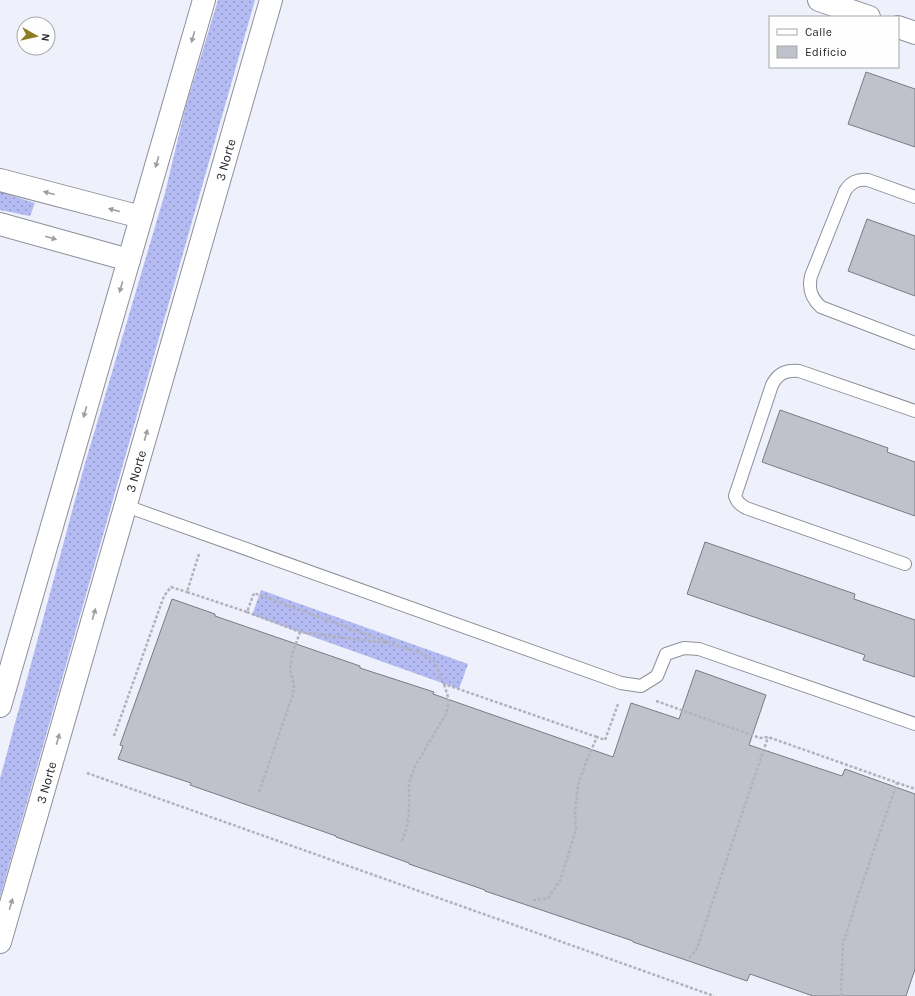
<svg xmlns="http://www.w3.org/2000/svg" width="915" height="996" font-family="Karla,sans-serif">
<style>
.grass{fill:url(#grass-dots)}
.building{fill:#bfc1cb;stroke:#797b84}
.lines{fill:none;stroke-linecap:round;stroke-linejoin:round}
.lane-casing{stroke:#8d8f99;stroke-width:14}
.street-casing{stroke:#8d8f99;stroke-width:24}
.secondary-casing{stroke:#8d8f99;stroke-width:24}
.path{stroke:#b1b2bb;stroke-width:2.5;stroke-dasharray:3 2;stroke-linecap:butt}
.lane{stroke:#fff;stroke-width:12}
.street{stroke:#fff;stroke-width:22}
.secondary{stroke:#fff;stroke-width:22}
.oneway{fill:#9e9ea0}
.labels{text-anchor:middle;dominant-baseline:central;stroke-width:4;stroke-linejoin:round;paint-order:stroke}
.street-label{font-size:13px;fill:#27282b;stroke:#fefefe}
</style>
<defs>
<pattern id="grass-dots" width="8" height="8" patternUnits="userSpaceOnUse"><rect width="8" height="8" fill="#b3bbf2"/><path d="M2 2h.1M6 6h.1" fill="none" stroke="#9298c4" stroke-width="1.8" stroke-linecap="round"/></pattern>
</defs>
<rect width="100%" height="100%" fill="#eef0fb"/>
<path class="grass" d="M218 0H255L0 897V779L84 467 165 193 185 109Z
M0 192 35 203 30 216 0 210Z
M261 590 468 664 459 689 252 615Z"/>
<path class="building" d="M866 72 915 89V147L848 124Z
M867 219 915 236V296L848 271Z
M780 410 888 448 887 452 915 462V516L762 462Z
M705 542 855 594 854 599 915 620V677L863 660 865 655 687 594Z
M172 599 215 614V616L360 666V668L434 692 433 694 613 757 631 703 679 719 696 670 766 695 749 745 842 776 845 769 915 794V969L906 996H813L750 974 747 981 633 942V941L485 891V890L409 864V863L336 837V836L190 785 191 783 118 759 123 746 120 745Z"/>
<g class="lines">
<g class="lane-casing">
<path id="lane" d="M915 197 868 180C857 179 851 182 845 191L811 276C808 289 811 298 821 307L915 343
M126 506 621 683 641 686 657 676 666 654 684 648 699 649 915 724
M905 564 746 508C740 505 737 502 735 496L772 385C778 373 786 370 799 371L915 411"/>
</g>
<g class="street-casing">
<path id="street" d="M819 0 869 17
M898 27 915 33
M0 180 141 217
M0 224 129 260"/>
</g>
<g class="secondary-casing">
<g id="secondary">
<path d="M0 706 204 0"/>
<path id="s1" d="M0 942 271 0"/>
</g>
</g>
<path class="path" d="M199 554 187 592 247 612 254 593 390 643 421 653 435 662 444 684 597 737
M247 612 300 632 385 643
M656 701 760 738 768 737 915 789
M114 736 164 596 171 587 187 592
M87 773 714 996
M259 792 293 694 294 685 290 669 292 655 300 632
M402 841 407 827 409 812V783L415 766 446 714 449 700 444 684
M533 900 548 898 560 881 576 830 575 812 578 785 586 762 597 737 605 740 618 704
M689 958 695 952 698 945 768 737
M841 996 843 944 859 893 897 783"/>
<use href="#lane" class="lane"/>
<use href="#street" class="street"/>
<use href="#secondary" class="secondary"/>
</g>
<defs><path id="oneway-solid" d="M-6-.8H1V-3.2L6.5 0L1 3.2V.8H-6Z"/></defs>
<g class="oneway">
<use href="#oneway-solid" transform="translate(193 37) rotate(106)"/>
<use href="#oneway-solid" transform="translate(157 162) rotate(106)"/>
<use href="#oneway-solid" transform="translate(49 193) rotate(-165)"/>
<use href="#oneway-solid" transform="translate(114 210) rotate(-165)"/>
<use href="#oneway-solid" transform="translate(51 238) rotate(16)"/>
<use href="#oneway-solid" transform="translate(121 287) rotate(106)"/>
<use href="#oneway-solid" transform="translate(85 412) rotate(106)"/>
<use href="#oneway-solid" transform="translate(146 435) rotate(-74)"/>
<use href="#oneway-solid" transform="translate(94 614) rotate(-74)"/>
<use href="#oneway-solid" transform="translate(58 739) rotate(-74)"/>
<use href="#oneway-solid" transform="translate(11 904) rotate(-74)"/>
</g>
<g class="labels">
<g class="street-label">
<text stroke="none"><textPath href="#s1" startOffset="814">3 Norte</textPath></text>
<text stroke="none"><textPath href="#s1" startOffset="490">3 Norte</textPath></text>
<text stroke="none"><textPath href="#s1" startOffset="166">3 Norte</textPath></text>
</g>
</g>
<rect x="769" y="16" width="130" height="52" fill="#fefefe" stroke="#a8a8aa"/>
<rect x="777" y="29" width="20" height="6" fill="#ffffff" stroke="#a8a8aa"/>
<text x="805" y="36" font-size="12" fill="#27282b">Calle</text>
<rect x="777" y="46" width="20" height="12" fill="#bfc1cb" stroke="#a8a8aa"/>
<text x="805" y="56" font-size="12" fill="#27282b">Edificio</text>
<g transform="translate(36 36) rotate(98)"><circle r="19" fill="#fefefe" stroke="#a8a8aa"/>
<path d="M0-3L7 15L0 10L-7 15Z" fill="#8d7b21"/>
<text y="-6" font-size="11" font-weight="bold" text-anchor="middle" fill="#27282b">N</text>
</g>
</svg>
